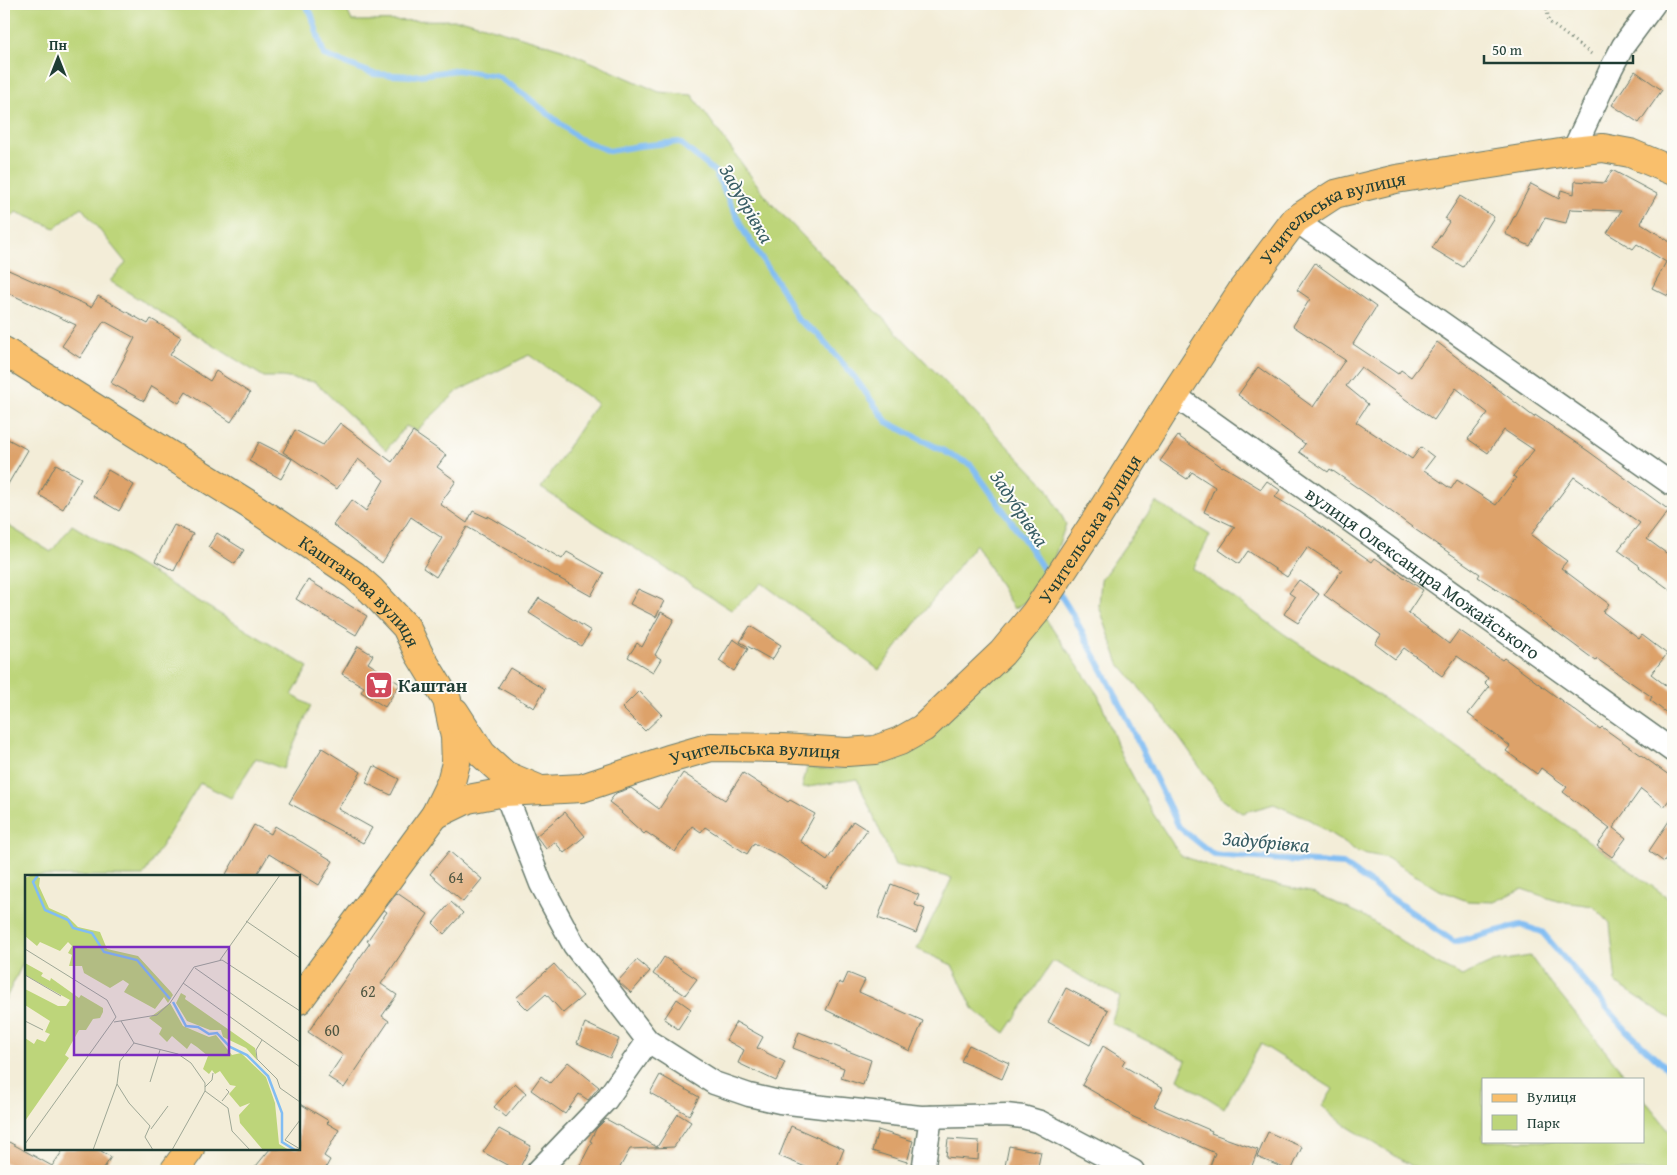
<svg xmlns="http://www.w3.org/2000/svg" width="1677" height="1175" font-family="'Gentium Book Plus',serif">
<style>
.green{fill:#bdd57a;stroke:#6e8957}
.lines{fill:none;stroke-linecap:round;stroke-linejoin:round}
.stream{stroke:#81bdf3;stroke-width:6}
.building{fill:#dda26a;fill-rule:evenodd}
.minor-casing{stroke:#697b6d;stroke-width:25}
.major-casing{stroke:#697b6d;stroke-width:30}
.path{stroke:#697b6d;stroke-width:3;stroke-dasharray:1 4;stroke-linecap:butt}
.minor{stroke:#fff;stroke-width:22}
.major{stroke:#f9bf6c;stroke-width:28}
.labels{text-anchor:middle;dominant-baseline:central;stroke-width:4;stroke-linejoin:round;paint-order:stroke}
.number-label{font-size:16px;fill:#4e5642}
.street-label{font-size:19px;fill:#1f3d34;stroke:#fdfcf7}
.poi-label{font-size:19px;font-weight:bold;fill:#1f3d34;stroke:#fdfcf7;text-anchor:start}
.water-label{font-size:20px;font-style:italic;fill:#385d64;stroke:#fdfcf7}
.inset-river{fill:none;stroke:#81bdf3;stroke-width:2.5}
.inset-road{fill:none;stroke:#9ea796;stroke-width:1}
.view{fill:#7b2cbf;fill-opacity:0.15;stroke:#7b2cbf;stroke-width:2.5}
.inset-edge{fill:none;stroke:#1f3d34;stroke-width:2.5}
</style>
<rect width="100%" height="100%" fill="#fdfcf7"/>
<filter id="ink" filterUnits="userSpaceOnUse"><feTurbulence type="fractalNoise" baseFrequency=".02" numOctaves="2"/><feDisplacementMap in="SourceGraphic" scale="10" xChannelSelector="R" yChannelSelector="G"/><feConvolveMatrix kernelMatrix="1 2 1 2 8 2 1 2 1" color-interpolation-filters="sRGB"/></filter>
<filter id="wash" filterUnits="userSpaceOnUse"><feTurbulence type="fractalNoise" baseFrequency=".0096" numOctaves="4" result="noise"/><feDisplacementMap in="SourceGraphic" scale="20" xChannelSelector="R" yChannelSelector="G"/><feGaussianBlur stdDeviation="1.12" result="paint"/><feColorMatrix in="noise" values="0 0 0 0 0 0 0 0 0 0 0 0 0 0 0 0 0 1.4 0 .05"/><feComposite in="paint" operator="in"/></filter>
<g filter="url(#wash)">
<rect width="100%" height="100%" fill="#f3edd8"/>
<path class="green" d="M4 4H344L352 21 464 20 562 49 659 92 692 95 769 201 1046 486 1066 524 1054 558 1036 595 1014 609 976 544 879 670 762 583 731 610 541 488 597 403 529 355 458 391 416 431 406 426 386 450 315 382 282 377H264L110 281 126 263 81 207 55 228 16 212 8 221 4 220Z
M1156 502 1210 535 1193 569 1287 636 1442 737 1673 901V1020L1616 983 1610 923 1593 906 1557 901 1522 889 1494 902 1467 901 1437 889 1387 858 1358 852 1310 820 1274 804 1242 813 1223 800 1168 722 1119 664 1099 606 1101 580Z
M4 523 51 552 72 525 308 667 292 695 311 706 283 769 256 758 231 798 200 783 143 876H26V957L4 1002Z
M1042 614 1098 695 1121 754 1152 812 1180 855 1239 877 1310 892 1363 915 1431 961 1462 976 1493 962 1530 956 1547 979 1628 1079H1483V1141H1643V1098L1673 1135V1171H1420L1345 1125 1322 1106 1333 1089 1261 1044 1224 1108 1178 1079 1186 1060 1111 1023 1120 997 1053 961 1005 1033 974 1010 952 965 917 949 952 878 895 865 857 779 802 788 807 767 820 769H838L876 760Z"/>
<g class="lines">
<path class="stream" d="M304 4 311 13 324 55 374 74 412 76 457 70 497 76 525 95 578 138 609 151 639 146 679 142 715 172 745 233 783 291 798 320 817 333 855 378 887 422 971 465 1028 545 1049 578
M1058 591 1073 615 1113 690 1179 827 1214 855 1343 864 1454 942 1521 925 1542 932 1627 1031 1673 1074"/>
</g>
<g id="blocks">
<path class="building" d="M1635 71 1662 90 1639 123 1612 105Z
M1612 170 1657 194 1641 223 1673 244V285L1668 296 1652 288 1666 262 1637 244 1633 249 1607 233 1621 211 1570 209 1566 223 1545 218 1530 246 1505 234 1531 184 1559 199 1561 190 1574 194 1575 181 1605 183Z
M1460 196 1494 217 1463 267 1432 248 1449 222 1445 219Z
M1315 263 1376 307 1353 344 1398 374 1401 370 1411 377 1437 342 1534 417 1535 415 1588 451 1669 510 1647 539 1673 558V592L1639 567 1640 566 1618 550 1640 523 1574 477 1531 535 1567 561 1561 568 1609 604 1603 612 1639 639 1642 635 1667 654 1651 674 1673 691V718L1650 700 1652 697 1597 659 1596 661 1515 601 1478 577 1480 574 1416 530 1377 501 1330 469 1328 472 1299 452 1305 444 1238 395 1258 367 1313 407 1345 360 1293 326 1310 299 1297 290ZM1361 367 1434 420 1456 388 1488 413 1468 439 1488 453 1504 430 1534 450 1513 476 1516 478 1496 505 1457 480 1451 489 1424 470 1434 457 1421 447 1412 459 1356 422 1368 404 1346 386Z
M4 268 91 307 98 296 148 324 151 319 181 337 170 355 210 381 216 371 250 393 231 422 186 392 179 403 152 386 144 401 111 383 135 338 104 321 80 358 62 346 76 325 4 291Z
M340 423 392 462 413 432 446 455 437 467 456 481 440 504 467 523 473 511 488 518V516L562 559 567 552 604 573 591 596 467 527 436 577 423 568 442 538 411 517 382 563 333 525 352 500 366 511 384 480 358 459 337 489 283 452 295 430 323 445Z
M1178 436 1222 467 1223 466 1261 489 1267 481 1280 490 1275 497 1300 512 1372 562 1375 558 1423 590 1408 613 1449 644 1459 630 1502 660 1504 658 1600 729 1602 727 1673 778V794L1664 807 1641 789 1613 828 1626 838 1612 857 1597 846 1610 828 1563 792 1567 787 1541 768 1537 774 1506 751 1510 746 1468 714 1489 687 1485 683 1488 678 1457 656 1442 676 1404 648 1395 659 1375 644 1381 635 1324 595 1342 570 1308 547 1287 577 1248 551 1239 564 1219 550 1235 527 1204 512 1215 487 1192 472 1187 479 1160 461Z
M4 437 28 450 4 491Z
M259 442 292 459 281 479 249 461Z
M56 464 81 478 63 509 39 495Z
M108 470 134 485 119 511 93 496Z
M174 525 193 534 174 571 155 561Z
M217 533 244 550 235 564 208 547Z
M308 580 367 616 356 635 296 599Z
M1299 580 1319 594 1298 623 1284 614 1295 597 1289 593Z
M638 589 664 601 656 617 630 604Z
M539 598 591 631 581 646 529 613Z
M661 612 674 619 655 655 661 659 653 672 628 657 637 643 642 647Z
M750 626 781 645 772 660 740 642Z
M733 639 748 649 734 671 719 661Z
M358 646 373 655 368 663 400 684 385 707 361 692 364 687 342 674Z
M510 668 545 689 534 708 498 687Z
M639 691 662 715 645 731 622 708Z
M322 748 361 772 338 809 372 828 363 843 289 803Z
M374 766 399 779 391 795 366 783Z
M683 773 725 800 743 773 788 802 790 800 815 814 800 841 827 860 853 821 867 830 826 888 780 856 754 843 747 854 705 827 701 832 692 826 675 852 646 832 644 834 621 813 622 812 609 802 616 793 631 788 659 809Z
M565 812 585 836 564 853 555 842 546 849 536 836Z
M1673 815V848L1664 862 1649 851Z
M254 825 271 834 275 826 333 861 319 885 269 854 256 876H225Z
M449 851 482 879 463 902 430 874Z
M891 884 919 895 915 905 925 909 916 933 878 918Z
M397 893 428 914 381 984 397 995 382 1016 389 1021 344 1088 328 1077 343 1055 308 1032 370 943 367 941 387 912 384 910Z
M451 902 463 913 444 934 433 923Z
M664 957 697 979 685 995 653 974Z
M637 960 650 971 631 993 618 981Z
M554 964 583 996 563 1013 546 994 528 1010 516 998Z
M848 973 865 980 859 992 923 1021 910 1051 826 1010 839 982 843 984Z
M1066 988 1108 1010 1090 1045 1048 1022Z
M677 999 691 1009 678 1029 664 1019Z
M736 1022 763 1037 757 1048 785 1062 776 1081 738 1063 744 1050 726 1040Z
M585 1023 619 1039 610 1058 577 1043Z
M799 1032 871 1060 863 1085 841 1078 844 1068 793 1048Z
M969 1045 1009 1063 1002 1079 961 1061Z
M1103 1046 1125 1060 1122 1065 1163 1089 1154 1106 1212 1131 1211 1133 1258 1150 1250 1171H1208L1215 1153 1129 1115 1130 1114 1118 1106 1082 1085Z
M568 1062 599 1087 588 1100 579 1094 565 1114 531 1090 541 1076 550 1083Z
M660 1075 699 1097 689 1115 650 1093Z
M515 1083 526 1093 506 1117 494 1107Z
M299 1103 329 1121 327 1123 339 1130 324 1156 330 1160 324 1171H252L270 1149H299Z
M678 1114 691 1122 674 1147 630 1149 618 1171H577L592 1142 590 1141 596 1129 606 1119 657 1147Z
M791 1126 844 1149 835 1171H815L779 1156Z
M499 1129 531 1146 518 1171 483 1152Z
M878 1130 913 1141 907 1162 872 1151Z
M1268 1132 1302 1147 1291 1171 1257 1157Z
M948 1139 979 1141 978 1160 946 1157Z
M9 1142 52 1166 64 1149H98L111 1157 102 1171H21L4 1162V1151Z
M1009 1146 1041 1152 1037 1171H1004Z"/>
</g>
</g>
<g filter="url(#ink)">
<use href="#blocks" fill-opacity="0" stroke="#697b6d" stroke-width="1"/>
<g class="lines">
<g class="minor-casing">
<g id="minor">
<path d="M1573 151 1611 69 1623 46 1654 4"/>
<path d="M1295 220 1673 485"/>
<path id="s1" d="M1174 395 1673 751"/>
<path d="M505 792 541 884 574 945 648 1041 714 1083 749 1095 780 1102 823 1107 921 1117 1006 1115 1023 1117 1040 1122 1133 1171"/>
<path d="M538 1171 606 1100 648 1041"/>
<path d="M923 1171 931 1117"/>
</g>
</g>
<g class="major-casing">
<g id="major">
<path id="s2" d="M4 351 250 505 354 575 371 590 406 627 419 654 447 700 455 737 456 763 451 782 435 815 299 1000"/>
<path d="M455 712 482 754 505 775 536 788"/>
<path id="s3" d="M435 815 468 799 505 792 582 788 669 759 711 747 783 748 847 752 875 750 900 741 923 728 1002 653 1035 613 1096 520 1174 395 1243 289 1295 220 1335 194 1396 179 1573 151 1603 148 1630 153 1673 171"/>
<path d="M174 1171 190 1149"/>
</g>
</g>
<path class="path" d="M1546 4 1549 22 1594 56"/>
<use href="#minor" class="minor"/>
<use href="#major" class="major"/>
</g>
</g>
<defs>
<g id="supermarket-square" transform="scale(1.4375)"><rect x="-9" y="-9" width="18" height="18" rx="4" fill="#d1495b" stroke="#fdfcf7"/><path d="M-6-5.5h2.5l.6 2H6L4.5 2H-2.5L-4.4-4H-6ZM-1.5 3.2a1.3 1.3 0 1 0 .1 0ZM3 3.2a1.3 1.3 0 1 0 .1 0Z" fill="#fff"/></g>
</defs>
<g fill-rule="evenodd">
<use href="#supermarket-square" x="379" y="685"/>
</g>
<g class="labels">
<g class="number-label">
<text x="456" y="877">64</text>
<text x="368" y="991">62</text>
<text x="332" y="1030">60</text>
</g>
<g class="street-label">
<text stroke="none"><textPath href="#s3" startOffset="1170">Учительська вулиця</textPath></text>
<text stroke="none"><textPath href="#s3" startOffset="765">Учительська вулиця</textPath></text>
<text stroke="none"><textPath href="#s1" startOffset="306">вулиця Олександра Можайського</textPath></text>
<text stroke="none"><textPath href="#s2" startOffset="431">Каштанова вулиця</textPath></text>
<text stroke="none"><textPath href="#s3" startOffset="330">Учительська вулиця</textPath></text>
</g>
<g class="poi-label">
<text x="398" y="685">Каштан</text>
</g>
<g class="water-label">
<text transform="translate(747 203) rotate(60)">Задубрівка</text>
<text transform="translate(1020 508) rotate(56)">Задубрівка</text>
<text transform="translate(1266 841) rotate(5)">Задубрівка</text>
</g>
</g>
<g transform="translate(25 875)">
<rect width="275" height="275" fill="#f3edd8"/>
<path d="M8 0 15 3 14 11 24 33 42 41 53 52 75 57 82 74 113 81 146 117 148 120 143 128 139 122 130 134 99 117 104 109 98 105 85 113 59 98 57 91H44L47 80 43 78 47 71 43 67 35 76 15 67 12 71 0 61V3ZM0 88 18 98 16 101 25 106 26 103 54 123 56 120 78 133V137L75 143 68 144 61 155H54L40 180 44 183 0 246V163L9 169 12 164 20 167 25 159 20 157 25 146 0 130V114L33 131H41L45 125 0 100ZM156 118 161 121 160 124 230 173 232 185 221 173 198 162 196 155H185L162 146 151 128ZM145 128 158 151 184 162 191 160 207 180 216 178 241 202 250 228 254 269 264 275H238L215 248 214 240 225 228 215 232 204 219 211 211 205 210 195 196 190 199 187 195 184 199 178 194 183 181 172 172 166 168 162 174 147 161 142 167 134 159 137 153 124 143Z" fill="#bdd57a"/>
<path class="inset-river" d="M13 0 8 7 20 35 43 45 48 53 67 58 79 77 112 85 145 124M148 127 161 151 173 152 184 159 192 158 205 172 222 180 243 201 257 238V267L270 275"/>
<path class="inset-road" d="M221 46 275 83M0 74 82 125 91 142 0 269M195 85 255 0M170 93 275 167M0 100 36 121M158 108 275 192M0 146 18 155M96 146 109 168 153 179 166 188 180 208V216L147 275M89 147 132 140 145 128 169 92 197 85 275 136M237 165 231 175 232 184 252 204 255 213 275 227M109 168 95 186 92 209 104 228 125 251 120 262 128 275M125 207 135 175M180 212 187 205 188 198M180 216 203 233 207 256 225 275M197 226 204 217 201 214M275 245 260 265 275 274M126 254 143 231M68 275 92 209"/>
<path class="view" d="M49 72H204V180H49Z"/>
<rect width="275" height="275" class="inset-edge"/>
</g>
<rect width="1677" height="1175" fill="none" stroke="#fdfcf7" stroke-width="20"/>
<rect x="1482" y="1078" width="162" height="65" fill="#fdfcf7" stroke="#a4b0a9"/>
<rect x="1492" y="1094" width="25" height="8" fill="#f9bf6c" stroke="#a4b0a9"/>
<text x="1527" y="1102" font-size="15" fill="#1f3d34">Вулиця</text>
<rect x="1492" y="1115" width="25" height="15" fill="#bdd57a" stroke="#a4b0a9"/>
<text x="1527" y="1128" font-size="15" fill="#1f3d34">Парк</text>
<g transform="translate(58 58)" stroke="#fdfcf7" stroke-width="4" paint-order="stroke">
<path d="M0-4L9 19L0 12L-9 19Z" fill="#1f3d34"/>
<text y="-8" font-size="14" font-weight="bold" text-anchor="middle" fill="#1f3d34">Пн</text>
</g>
<path d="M1484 55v8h149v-8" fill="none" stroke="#1f3d34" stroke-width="2.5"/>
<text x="1492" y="55" font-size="15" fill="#1f3d34" stroke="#fdfcf7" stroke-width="4" paint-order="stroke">50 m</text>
</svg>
